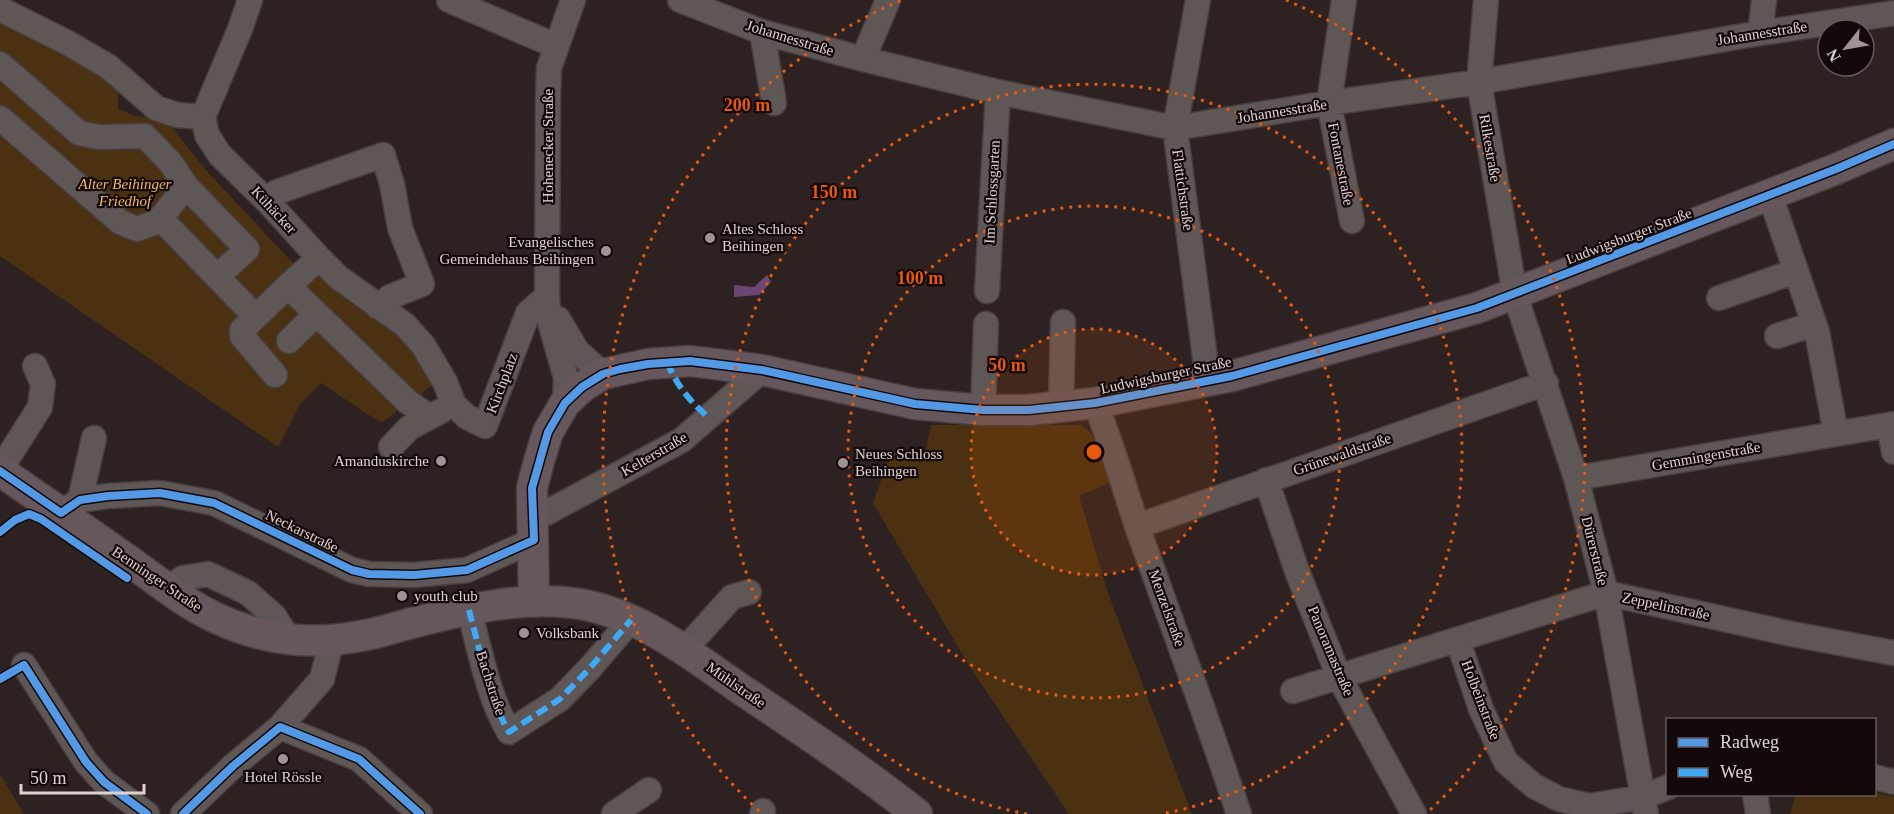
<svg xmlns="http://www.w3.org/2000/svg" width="1894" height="814" font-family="'Times New Roman',serif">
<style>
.green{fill:#4a3111}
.water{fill:#6b4674}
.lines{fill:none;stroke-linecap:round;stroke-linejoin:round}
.minor-casing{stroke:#493e3f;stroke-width:27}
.major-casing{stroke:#493e3f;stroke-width:33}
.minor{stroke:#5f5656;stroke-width:24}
.major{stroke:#66575c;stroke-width:30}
.quiet{stroke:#3fa9f5;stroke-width:6;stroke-dasharray:12 6;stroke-linecap:butt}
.cycleway-casing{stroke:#13090a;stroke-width:11}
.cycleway{stroke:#5399e6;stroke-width:8}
.ring{fill:none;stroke:#e8590c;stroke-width:3;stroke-dasharray:3 6}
.poi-dot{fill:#a19393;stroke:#13090a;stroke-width:2}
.labels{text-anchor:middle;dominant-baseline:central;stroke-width:4.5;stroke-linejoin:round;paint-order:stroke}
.street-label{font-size:15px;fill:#e0d1d1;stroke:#13090a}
.park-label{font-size:15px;font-style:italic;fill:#f7b969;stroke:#13090a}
.poi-label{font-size:15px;fill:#e0d1d1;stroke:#13090a;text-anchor:start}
.centre{fill:#e8590c;stroke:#13090a;stroke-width:3}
.ring-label{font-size:18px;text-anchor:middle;font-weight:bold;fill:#e8590c;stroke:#13090a;stroke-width:4.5;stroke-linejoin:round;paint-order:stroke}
</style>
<rect width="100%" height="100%" fill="#2d2121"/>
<path class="green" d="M0 19 118 81V109L136 116 166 120 205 169 290 260 313 280 321 275 417 349 434 384 381 423 321 383 301 403 278 447 0 256Z
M931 425H1081C1100 437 1105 460 1113 481L1079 496 1108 593 1192 814H1069L970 667 873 503 891 452 924 458Z
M0 774 24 814H0Z
M1875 793 1894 797V814H1790L1796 795 1874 794Z"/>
<path class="water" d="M767 275 771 282 759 295 734 297V285L754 287Z"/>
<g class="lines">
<g class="minor-casing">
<path id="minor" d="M250 0 240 29 203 117 207 135 220 155 267 201 319 258 338 277 405 325 423 345 445 382 454 405 467 417 485 426 528 313 547 296
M449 0 556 46
M680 0 762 32 863 59 998 92 1175 128 1329 103 1479 82 1760 33 1894 13
M1198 0 1175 128 1208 381
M1344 0 1329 103 1352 221
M1486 0 1479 82 1515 295 1576 478 1606 593 1646 814
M0 9 68 43 109 67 156 108 177 115 203 117
M762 32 774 103
M1760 33 1764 0
M863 59 888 0
M0 64 79 133 99 137 145 136 170 162 186 186 247 249 217 277
M0 118 120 222 137 229 162 220
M186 186 163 215 162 220 255 316
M1770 195 1817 332 1836 434
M267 201 277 192 383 155 392 184 400 228 422 284 390 297 378 307
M288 286 319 258
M987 291 998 92
M1719 298 1796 271
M558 319 577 351 603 374
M1777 336 1814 324
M289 341 316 314
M275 375 242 336V330L288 286 408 402 428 416
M565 403 566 378 549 319 547 296 548 98 549 68 573 0
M1095 403C1112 444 1124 487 1138 529 1172 624 1207 718 1239 814
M1061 407 1063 322
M983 410 986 324
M1889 425 1894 452
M391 447 409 428 441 411
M0 470 40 407 43 384 35 366
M1576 478 1894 424
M1266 480 1297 571 1339 677 1414 814
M80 500 94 438
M61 513 80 500 108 496 160 493 214 503 352 570 369 574 414 575 467 570 534 540
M532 515 546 513 682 440 762 370
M1138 526 1546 383
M169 588 183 578 208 574 248 593 274 616 290 641
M469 610C480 650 488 696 509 732L560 699 590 668 631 620
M1458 641 1481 709 1506 762 1534 786 1559 799 1589 806 1644 797 1668 787
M685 649 732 597 749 592
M24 665 86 762 104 782 147 814
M1293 691 1606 593 1792 634 1894 653
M280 727 359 759 420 814
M1874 777 1894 782
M1755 794 1758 814
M183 814 233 766 280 727 322 679 332 639
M614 814 649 790
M762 814 763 811"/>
</g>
<g class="major-casing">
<path id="major" d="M0 471C43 500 85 530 128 560 155 579 184 603 214 617 264 641 312 646 366 635 383 632 399 626 416 622 468 609 526 595 580 604 644 615 696 659 748 694 806 733 863 771 917 814
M534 602 532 488 539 461 548 432 565 403 582 387 603 374 648 364 690 361 762 370 915 404 983 410H1029L1095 403 1232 376 1477 308 1836 169 1894 144"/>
</g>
<use href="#minor" class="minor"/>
<use href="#major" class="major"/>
<path class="quiet" d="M667 362C678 387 688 399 708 417
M469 610C480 650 488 696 509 732L560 699 590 668 631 620"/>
<g class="cycleway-casing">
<path id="cycleway" d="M0 471 61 513 80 500 108 496 160 493 214 503 352 570 369 574 414 575 467 570 534 540 532 488 548 432 565 403 582 387 603 374 620 369 648 364 690 361 762 370 915 404 983 410H1029L1095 403 1232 376 1477 308 1836 169 1894 144
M0 532 15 520 29 514 41 519 127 578
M0 679 24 665 86 762 104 782 147 814
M183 814 233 766 280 727 359 759 420 814"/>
</g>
<use href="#cycleway" class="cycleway"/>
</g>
<circle cx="1094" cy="452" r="123" fill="#e8590c" fill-opacity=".12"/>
<g class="ring">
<circle cx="1094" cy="452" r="123"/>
<circle cx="1094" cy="452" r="246"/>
<path d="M1027 814A368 368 0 1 1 1161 814"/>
<path d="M759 811A491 491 0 0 1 902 0M1286 0A491 491 0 0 1 1429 811"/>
</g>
<g class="poi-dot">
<circle cx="710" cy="238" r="6"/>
<circle cx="606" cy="251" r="6"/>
<circle cx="441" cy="461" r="6"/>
<circle cx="843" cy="463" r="6"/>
<circle cx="402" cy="596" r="6"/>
<circle cx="524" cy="633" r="6"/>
<circle cx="283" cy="759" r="6"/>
</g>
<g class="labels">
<g class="street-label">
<text transform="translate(1762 33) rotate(-9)">Johannesstraße</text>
<text transform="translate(790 38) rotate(17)">Johannesstraße</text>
<text transform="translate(1282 111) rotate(-9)">Johannesstraße</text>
<text transform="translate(548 146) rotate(-90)">Hohenecker Straße</text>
<text transform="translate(1490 148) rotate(80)">Rilkestraße</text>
<text transform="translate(1341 164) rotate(79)">Fontanestraße</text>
<text transform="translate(1183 190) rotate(82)">Flattichstraße</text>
<text transform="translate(992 192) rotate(-87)">Im Schlossgarten</text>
<text transform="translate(274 210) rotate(47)">Kühäcker</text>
<text transform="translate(1629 236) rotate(-21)">Ludwigsburger Straße</text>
<text transform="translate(1166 375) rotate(-12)">Ludwigsburger Straße</text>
<text transform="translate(502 383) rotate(-69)">Kirchplatz</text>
<text transform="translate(654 454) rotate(-30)">Kelterstraße</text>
<text transform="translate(1342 454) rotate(-19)">Grünewaldstraße</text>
<text transform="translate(1706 456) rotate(-10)">Gemmingenstraße</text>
<text transform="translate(302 531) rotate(26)">Neckarstraße</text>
<text transform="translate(1595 551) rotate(76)">Dürerstraße</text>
<text transform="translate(157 579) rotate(34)">Benninger Straße</text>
<text transform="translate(1666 606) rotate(12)">Zeppelinstraße</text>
<text transform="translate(1167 608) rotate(70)">Menzelstraße</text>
<text transform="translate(1331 651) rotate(67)">Panoramastraße</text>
<text transform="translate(491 683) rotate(72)">Bachstraße</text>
<text transform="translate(736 685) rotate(35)">Mühlstraße</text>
<text transform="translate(1481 700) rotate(69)">Holbeinstraße</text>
</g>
<g class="park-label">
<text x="125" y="184">Alter Beihinger<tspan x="125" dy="17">Friedhof</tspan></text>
</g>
<g class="poi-label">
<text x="722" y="229">Altes Schloss<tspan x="722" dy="17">Beihingen</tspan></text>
<text x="594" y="242" text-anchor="end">Evangelisches<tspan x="594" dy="17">Gemeindehaus Beihingen</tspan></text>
<text x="855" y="454">Neues Schloss<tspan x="855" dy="17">Beihingen</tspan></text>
<text x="429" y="461" text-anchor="end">Amanduskirche</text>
<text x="414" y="596">youth club</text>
<text x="536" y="633">Volksbank</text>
<text x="283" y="777" text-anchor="middle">Hotel Rössle</text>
</g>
</g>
<circle cx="1094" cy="452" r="9" class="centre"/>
<g class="ring-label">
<text x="747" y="111">200 m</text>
<text x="834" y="198">150 m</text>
<text x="920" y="284">100 m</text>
<text x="1007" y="371">50 m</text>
</g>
<rect x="1666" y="718" width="210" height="78" fill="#13090a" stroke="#65595a" stroke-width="1.5"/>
<rect x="1678" y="738" width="30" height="9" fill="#5399e6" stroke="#65595a" stroke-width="1.5"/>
<text x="1720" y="748" font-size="18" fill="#e0d1d1">Radweg</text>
<rect x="1678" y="768" width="30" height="9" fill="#3fa9f5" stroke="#65595a" stroke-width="1.5"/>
<text x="1720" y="778" font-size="18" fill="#e0d1d1">Weg</text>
<g transform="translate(1846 48) rotate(239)"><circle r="28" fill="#13090a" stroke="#65595a" stroke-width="1.5"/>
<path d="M0-4.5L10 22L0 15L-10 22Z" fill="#a19393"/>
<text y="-9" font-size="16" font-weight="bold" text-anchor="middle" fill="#e0d1d1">N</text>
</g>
<path d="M21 784v9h123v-9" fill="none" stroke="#e0d1d1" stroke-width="3"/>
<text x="30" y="784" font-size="18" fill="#e0d1d1" stroke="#13090a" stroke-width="4.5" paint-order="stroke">50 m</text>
</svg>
